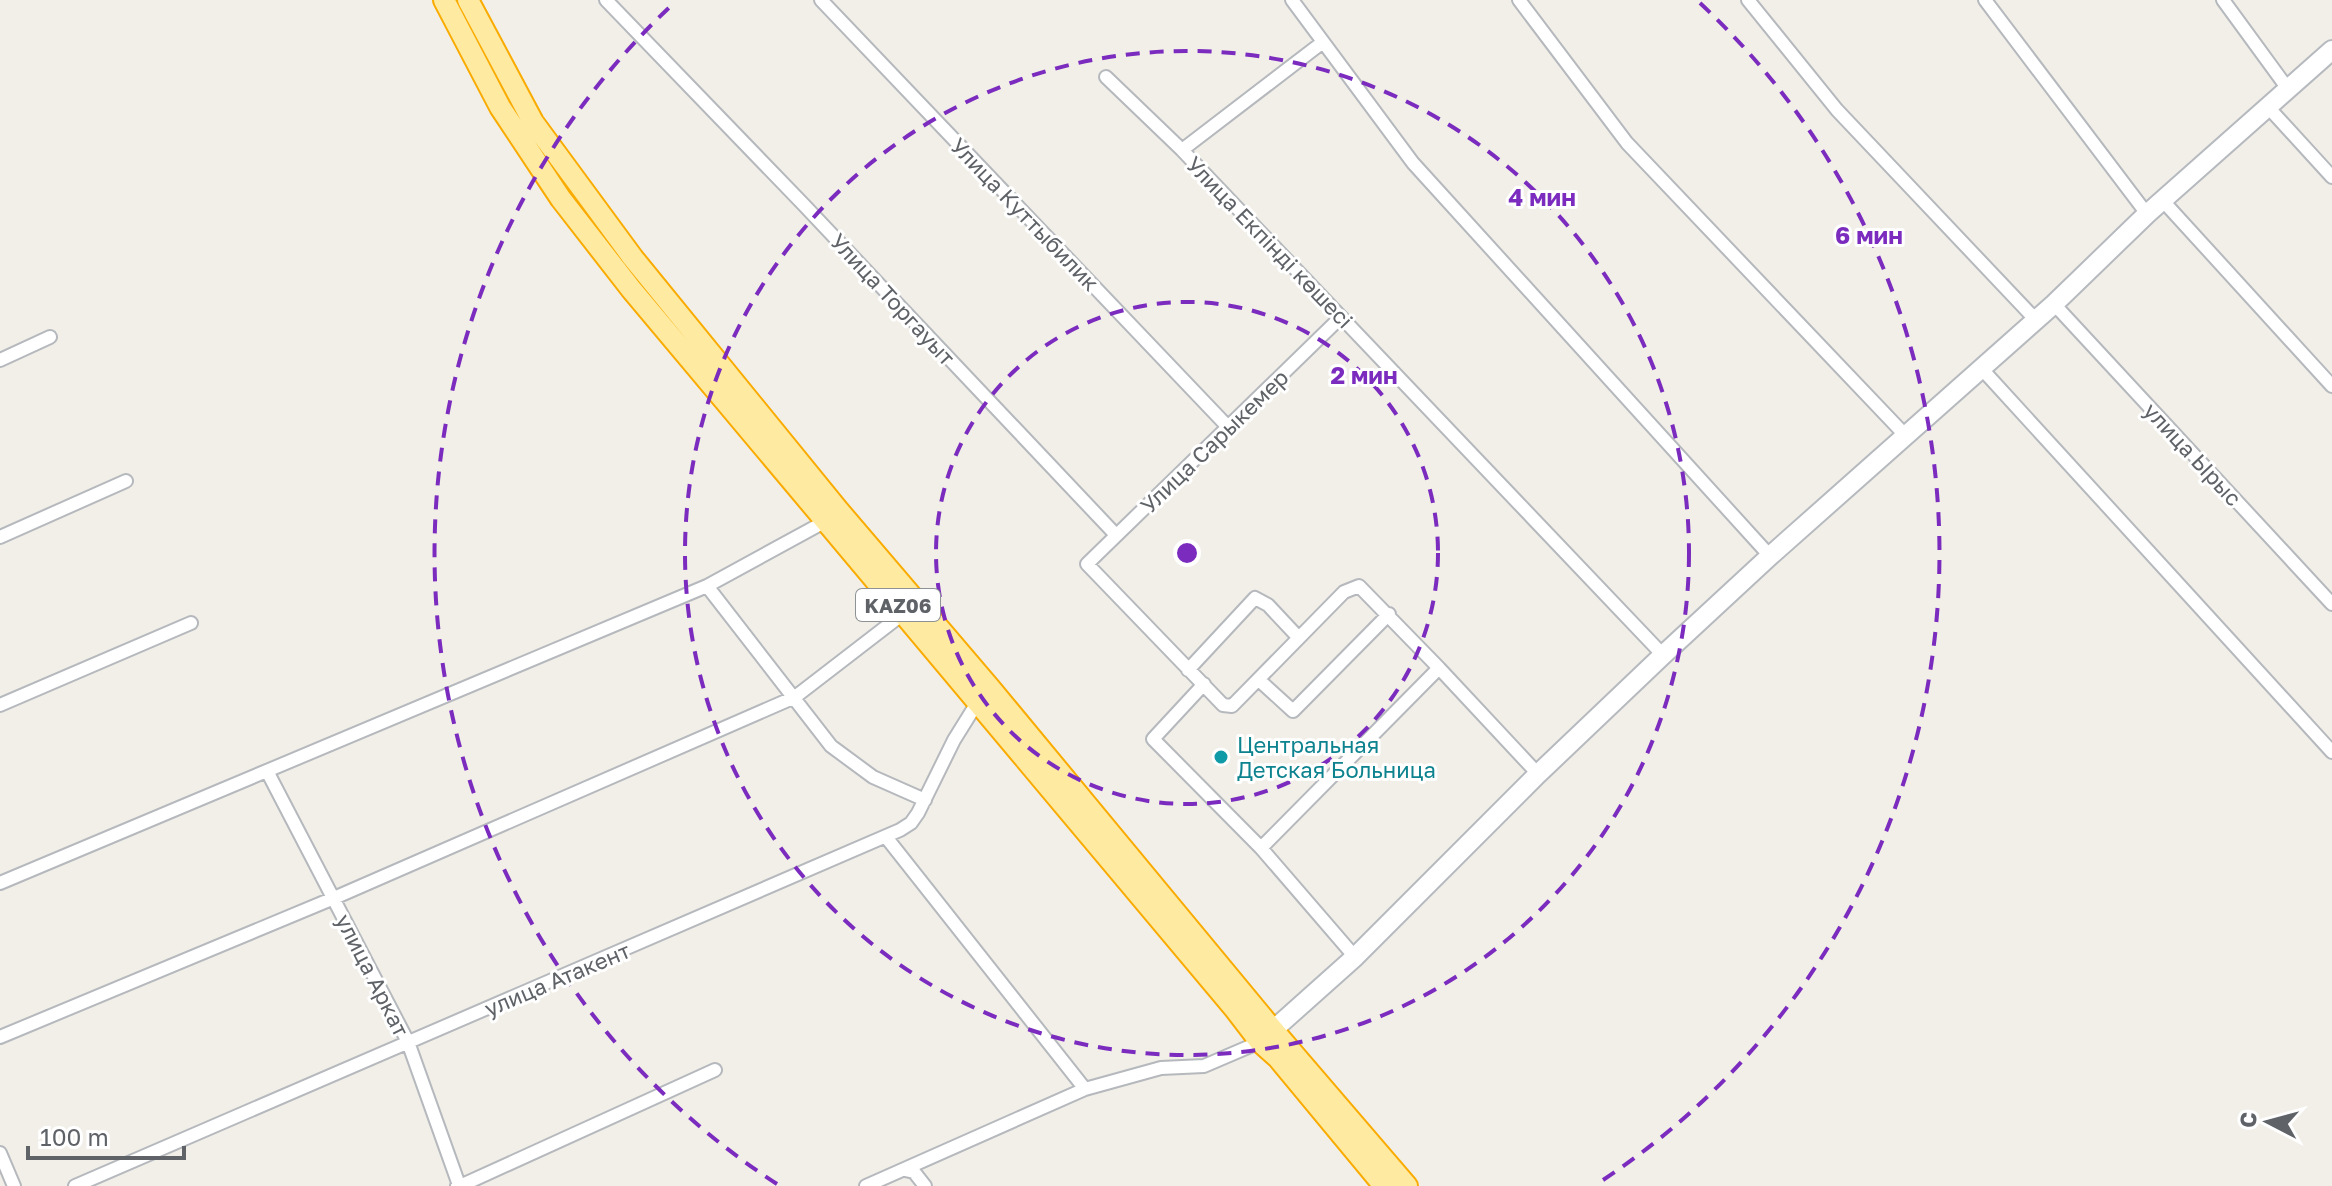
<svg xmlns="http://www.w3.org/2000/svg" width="2332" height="1186" font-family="'Golos Text',sans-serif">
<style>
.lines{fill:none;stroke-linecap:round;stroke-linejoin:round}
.minor-casing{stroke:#b5b8bc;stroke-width:16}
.secondary-casing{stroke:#b6babf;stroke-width:22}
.trunk-casing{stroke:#f9ab00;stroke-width:24}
.minor{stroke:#fff;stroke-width:12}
.secondary{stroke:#fff;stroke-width:18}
.trunk{stroke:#feeaa1;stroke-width:20}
.ring{fill:none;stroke:#7b2cbf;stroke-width:4;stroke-dasharray:14 10}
.culture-dot{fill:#0f9aa8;stroke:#fff;stroke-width:3}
.labels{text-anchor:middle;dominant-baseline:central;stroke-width:6;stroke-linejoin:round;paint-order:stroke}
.shield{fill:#fff;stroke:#8f9295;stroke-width:2}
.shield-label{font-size:20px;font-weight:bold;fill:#5f6368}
.street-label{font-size:22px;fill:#5f6368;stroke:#fff}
.culture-label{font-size:22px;fill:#0d838f;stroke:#fff;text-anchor:start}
.centre{fill:#7b2cbf;stroke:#fff;stroke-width:4}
.ring-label{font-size:24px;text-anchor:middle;font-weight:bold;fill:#7b2cbf;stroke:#fff;stroke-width:6;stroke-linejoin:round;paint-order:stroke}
</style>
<rect width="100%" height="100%" fill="#f1efe8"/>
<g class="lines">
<g class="minor-casing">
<path id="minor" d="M606 0 803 204 1116 535
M821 0 1229 428
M1292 0 1413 163 1770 556
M1519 0 1627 143 1906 436
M1748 0 1837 110 2035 319
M1985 0 2147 214
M2223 0 2288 89
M1106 77 1182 150 1663 655
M2268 107 2332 177
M1182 150 1323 42
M2164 202 2332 386
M2054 304 2332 604
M0 360 50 337
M1981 368 2332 752
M0 537 126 481
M707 586 831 746 873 777 925 800
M1439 668 1538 774
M1188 670 1255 598 1268 605 1298 637
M1259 680 1293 711 1389 614
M1204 684 1153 739 1261 848 1355 957
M0 705 191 623
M267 771 408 1042 459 1185 457 1186
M886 837 1085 1089
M1261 848 1439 668 1359 586 1344 592 1232 706 1223 705 1087 564 1341 317
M0 883 707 586 826 521
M0 1037 334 898 795 697 904 613
M0 1153 14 1186
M905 1170 914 1172 925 1186
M75 1186 900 830 911 823 918 813 954 740 977 703
M460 1186 715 1070
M866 1186 1085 1089 1161 1068 1204 1066 1260 1042"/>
</g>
<g class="secondary-casing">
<path id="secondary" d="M1262 1040 1355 957 1538 774 1663 655 1770 556 2054 304 2147 214 2332 50"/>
</g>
<g class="trunk-casing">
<path id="trunk" d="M444 0 500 107 561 199 631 289 1234 1008 1260 1042 1278 1058 1384 1186
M468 0 533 122 633 258 839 511 990 688 1273 1030 1407 1186"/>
</g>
<use href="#minor" class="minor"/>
<use href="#secondary" class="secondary"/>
<use href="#trunk" class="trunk"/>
</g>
<g class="ring">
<circle cx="1187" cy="553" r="251"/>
<circle cx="1187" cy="553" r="502"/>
<path d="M777 1184A752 752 0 0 1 674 3M1700 3A752 752 0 0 1 1597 1184"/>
</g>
<circle class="culture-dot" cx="1221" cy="757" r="8"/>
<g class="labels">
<rect class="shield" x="856" y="589" width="84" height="32" rx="6"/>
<g class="shield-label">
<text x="898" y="605">KАZ06</text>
</g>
<g class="street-label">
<text transform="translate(1025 214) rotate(46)">Улица Куттыбилик</text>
<text transform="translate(1270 242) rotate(46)">Улица Екпінді көшесі</text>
<text transform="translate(893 299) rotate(47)">Улица Торгауыт</text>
<text transform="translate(1214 441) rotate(-44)">Улица Сарыкемер</text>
<text transform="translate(2193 454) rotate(47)">улица Ырыс</text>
<text transform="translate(373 975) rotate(63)">улица Аркат</text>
<text transform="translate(557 979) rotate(-23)">улица Атакент</text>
</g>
<g class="culture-label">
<text x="1237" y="744">Центральная<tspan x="1237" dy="25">Детская Больница</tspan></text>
</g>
</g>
<circle cx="1187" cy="553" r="12" class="centre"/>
<g class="ring-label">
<text x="1542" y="206">4 мин</text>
<text x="1869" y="244">6 мин</text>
<text x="1364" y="384">2 мин</text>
</g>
<g transform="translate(2268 1122) rotate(276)" stroke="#ffffff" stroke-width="6" paint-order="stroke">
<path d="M0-6L14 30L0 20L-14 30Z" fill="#5f6368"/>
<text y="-12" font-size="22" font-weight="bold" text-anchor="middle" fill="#5f6368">С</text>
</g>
<path d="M28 1146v12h156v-12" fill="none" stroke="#5f6368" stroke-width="4"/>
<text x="40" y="1146" font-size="24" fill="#5f6368" stroke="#ffffff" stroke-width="6" paint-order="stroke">100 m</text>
</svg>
